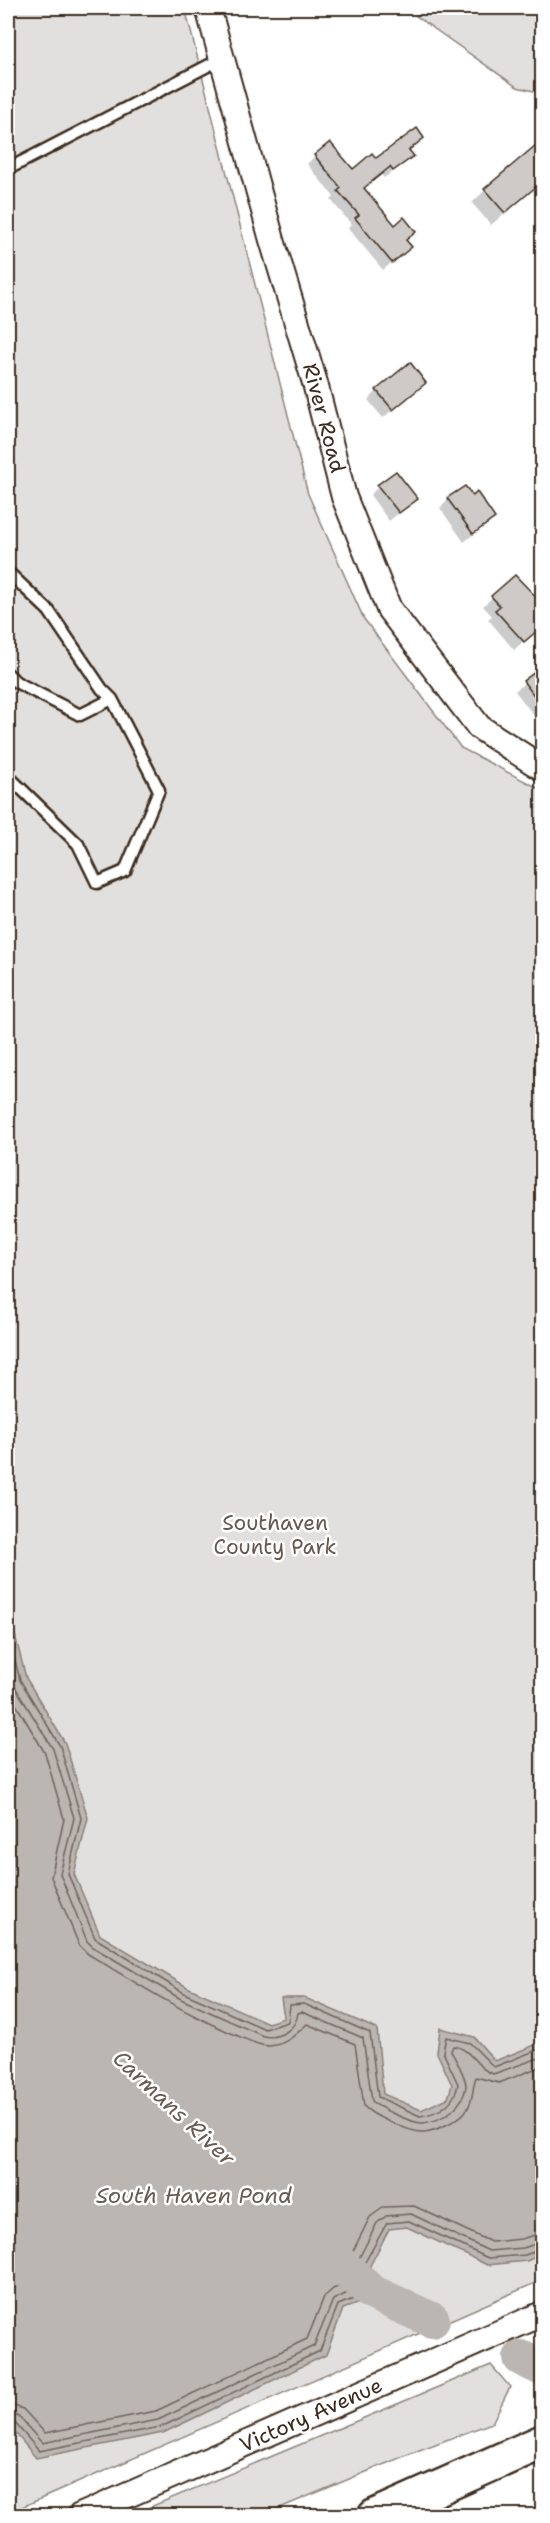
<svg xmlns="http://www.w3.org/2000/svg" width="550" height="2523" font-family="'Shantell Sans',sans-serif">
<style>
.green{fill:#e2e0de;stroke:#8e857e;stroke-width:1.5}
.water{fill:#bcb6b3;stroke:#887e77;stroke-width:1.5}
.shadow{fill:#0003}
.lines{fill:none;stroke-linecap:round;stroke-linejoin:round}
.shore{stroke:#6f625a;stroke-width:1.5}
.river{stroke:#bcb6b3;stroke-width:36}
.building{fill:#cfcac7;stroke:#3b2a1e;stroke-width:1.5}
.service-casing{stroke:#3b2a1e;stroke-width:15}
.tertiary-casing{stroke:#3b2a1e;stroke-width:28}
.motorway-casing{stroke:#3b2a1e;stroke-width:38}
.service{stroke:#fff;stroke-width:10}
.tertiary{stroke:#fff;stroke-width:24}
.motorway{stroke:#fff;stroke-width:33}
.labels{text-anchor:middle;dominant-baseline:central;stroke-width:5;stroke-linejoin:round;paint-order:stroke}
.street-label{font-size:21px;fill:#3b2a1e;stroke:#fff}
.park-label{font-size:21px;fill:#65584e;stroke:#fff}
.water-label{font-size:22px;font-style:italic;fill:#685b52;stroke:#fff}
</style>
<rect width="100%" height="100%" fill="#fff"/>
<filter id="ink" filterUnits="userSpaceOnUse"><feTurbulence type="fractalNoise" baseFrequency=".0167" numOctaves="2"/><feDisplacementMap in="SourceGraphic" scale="12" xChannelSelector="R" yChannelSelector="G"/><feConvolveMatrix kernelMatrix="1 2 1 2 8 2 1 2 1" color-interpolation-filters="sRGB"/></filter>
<g filter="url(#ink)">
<path class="green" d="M8 8H185L308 494 364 619 461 748 542 790V2280L8 2513Z
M426 8H542V93L517 87 416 16Z
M491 2365 510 2387 492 2423 414 2452 263 2515H131Z"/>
<path class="water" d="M8 1624 14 1631 26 1678 65 1743 88 1818 74 1874 100 1935 187 1987 268 2023 284 2018 281 1998H305L377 2029 383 2094 421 2110 448 2098 452 2085 437 2053 440 2028 474 2037 495 2061 542 2042V2254L527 2261 487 2265 407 2227 389 2229 370 2266 372 2276 377 2278 366 2305 359 2303 343 2309 326 2355 163 2433 36 2458 8 2424Z"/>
<path class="shadow" d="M422 138 408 151 412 156 403 164 384 178 381 174 363 188 395 227 414 232 405 241 401 255 383 270 348 228 351 224 331 200 334 197 307 164 315 156 352 171Z
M542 181 491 225 472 203 485 190Z
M424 383 383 418 368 400 377 391Z
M378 487 416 499 389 521 370 495Z
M448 500 493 518 464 542 440 508Z
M515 577 542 624 514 650 488 619 492 616 483 606Z
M542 668V711L535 717 515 691Z"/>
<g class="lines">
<path class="shore" d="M8 1633 20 1680 60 1746 81 1818 68 1874 95 1938 184 1993 265 2029 288 2022 290 2005 304 2004 370 2033 378 2097 420 2116C440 2113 455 2103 458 2084L443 2052 446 2037 470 2043 494 2067 542 2048
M8 1660 14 1685 53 1749 74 1818 60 1874 87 1941 93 1947 181 1999 263 2036C279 2039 296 2030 298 2013L302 2012 363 2038 372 2101C378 2108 414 2124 423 2123 443 2121 464 2106 466 2086 466 2075 456 2061 451 2051L453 2046C472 2048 476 2069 493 2074L542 2057
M8 1691 45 1753 64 1819 51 1877 79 1945 88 1954C137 1984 185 2014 238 2036 248 2040 259 2046 269 2046 287 2045 296 2034 307 2024L355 2044 364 2106C372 2116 411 2133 424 2132 435 2131 458 2121 465 2112 474 2102 472 2087 476 2077L499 2083 542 2066
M8 2404 23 2409 45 2433 156 2411 307 2339 324 2297 333 2289 349 2282 350 2257 370 2217 384 2207 414 2206 491 2242 521 2239 542 2233
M8 2413 19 2417 42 2443 158 2420 314 2346 333 2300 358 2288 357 2262 377 2223 386 2216 411 2214 489 2251 523 2248 542 2242
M8 2421 14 2422 39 2451 161 2427 320 2351 338 2305 364 2295 368 2282 364 2264 387 2223 409 2221 488 2258 525 2255 542 2249"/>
<path class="river" d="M336 2260 371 2292 432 2320
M521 2358 542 2368"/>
</g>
<path class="building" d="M417 128 424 138 409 150 414 156 393 171 390 167 364 188 395 225 404 217 416 232 406 240 412 247 392 263 355 218 359 215 338 191 341 188 314 155 330 142 353 169 372 153 376 158Z
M536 145 543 153V181L505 213 484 189Z
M410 362 426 383 393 410 376 390Z
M396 471 418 499 399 513 377 485Z
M465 486 473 496 477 492 495 518 473 534 447 498Z
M515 575 543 604V626L524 642 495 610 500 606 491 596Z
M543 666V707L523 681Z"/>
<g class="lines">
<g class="service-casing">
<path id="service" d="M8 169 221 59
M8 572 49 611 102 689 112 699 159 790 125 871 97 883 78 844 8 776
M8 674 16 682 80 715 112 699"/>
</g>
<g class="tertiary-casing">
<path id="tertiary" d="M208 8 272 240 315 383 344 497 389 609 479 727 542 768
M80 2516 542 2314"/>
</g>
<g class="motorway-casing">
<path id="motorway" d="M375 2516 542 2442"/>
</g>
<use href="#service" class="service"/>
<use href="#tertiary" class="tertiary"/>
<use href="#motorway" class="motorway"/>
</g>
</g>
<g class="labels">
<g class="street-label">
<text transform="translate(324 418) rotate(75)">River Road</text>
<text transform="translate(311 2415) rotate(-24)">Victory Avenue</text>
</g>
<g class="park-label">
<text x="275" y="1523">Southaven<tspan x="275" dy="24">County Park</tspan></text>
</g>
<g class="water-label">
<text transform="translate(174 2108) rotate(43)">Carmans River</text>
<text x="194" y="2195">South Haven Pond</text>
</g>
</g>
<rect width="550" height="2523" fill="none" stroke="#fff" stroke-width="30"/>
<rect x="15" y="15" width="520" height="2493" fill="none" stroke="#3b2a1e" stroke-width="2" filter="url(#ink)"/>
</svg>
